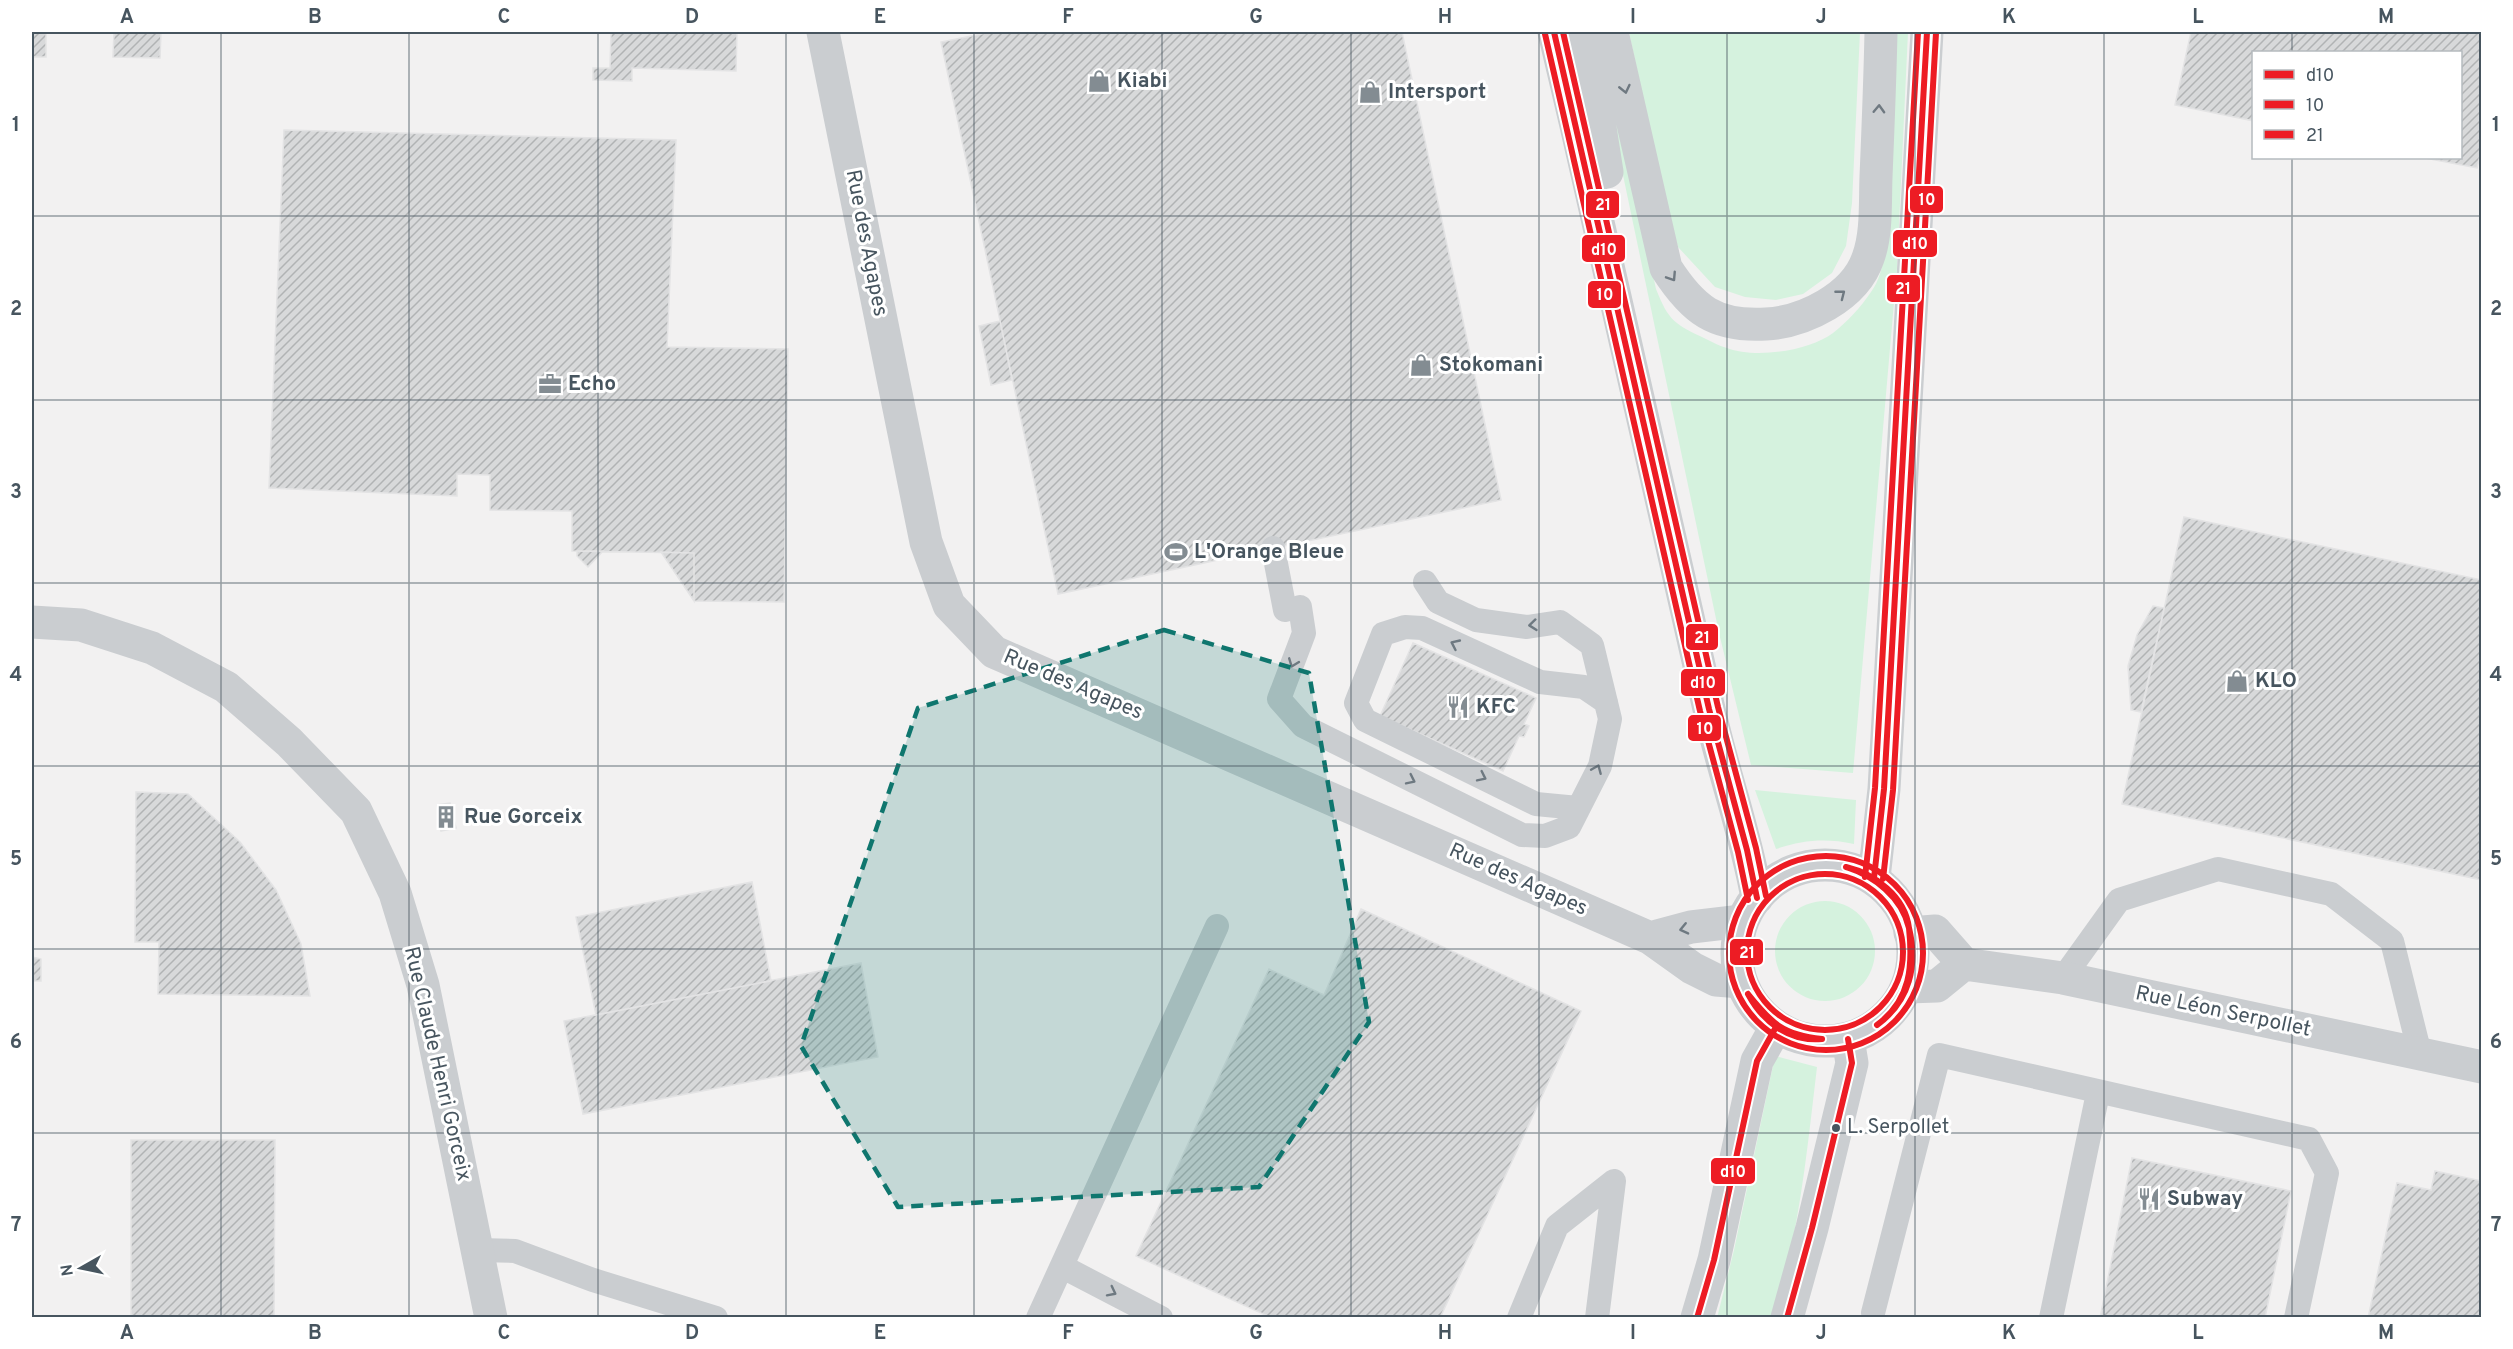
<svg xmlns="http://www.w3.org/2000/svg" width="2513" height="1349" font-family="Overpass,sans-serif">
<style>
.green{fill:#d5f2de}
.building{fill:url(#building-hatch);stroke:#e3e3e4;stroke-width:1.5}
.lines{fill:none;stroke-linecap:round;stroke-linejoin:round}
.lane{stroke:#cacdd0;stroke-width:24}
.street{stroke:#cacdd0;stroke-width:33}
.secondary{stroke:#cbced1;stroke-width:33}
.bus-1-casing{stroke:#fff;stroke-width:10}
.bus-2-casing{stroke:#fff;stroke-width:10}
.bus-3-casing{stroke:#fff;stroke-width:10}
.bus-1{stroke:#ed1c24;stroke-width:6}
.bus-2{stroke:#ed1c24;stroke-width:6}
.bus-3{stroke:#ed1c24;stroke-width:6}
.oneway{stroke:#6f7981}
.oneway2{stroke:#6e7981}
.marked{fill:#0f766e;fill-opacity:0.2;stroke:#0f766e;stroke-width:4.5;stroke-dasharray:12 8;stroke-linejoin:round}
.grid{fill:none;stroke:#47555f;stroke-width:1.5;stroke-opacity:0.55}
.bus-dot{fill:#47555f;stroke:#fff;stroke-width:2}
.labels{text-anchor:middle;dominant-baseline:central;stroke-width:6;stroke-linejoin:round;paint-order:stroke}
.bus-label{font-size:20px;fill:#47555f;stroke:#fff;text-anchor:start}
.poi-label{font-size:21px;font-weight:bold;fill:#47555f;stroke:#fff;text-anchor:start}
.street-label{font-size:21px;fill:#47555f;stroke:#fff}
.line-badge{stroke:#fff;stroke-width:2}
.badge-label{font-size:16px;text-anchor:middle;font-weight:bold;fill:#fff}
.neatline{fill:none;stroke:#47555f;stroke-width:2}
.grid-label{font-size:20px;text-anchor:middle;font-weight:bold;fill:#47555f}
</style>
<defs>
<pattern id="building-hatch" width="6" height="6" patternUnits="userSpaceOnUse" patternTransform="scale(1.5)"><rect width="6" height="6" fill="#d8d9da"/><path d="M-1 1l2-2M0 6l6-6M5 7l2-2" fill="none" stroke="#b1b3b4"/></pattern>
</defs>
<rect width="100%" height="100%" fill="#f2f1f1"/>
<path class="green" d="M1593 32H1600L1656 289C1669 322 1675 324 1706 339 1713 342 1719 346 1727 348 1755 359 1809 351 1833 333 1847 322 1861 307 1871 292 1880 280 1883 264 1885 249L1894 32H1908L1897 268 1853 773 1751 765 1719 633Z
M1629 32H1860L1852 203 1846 246 1832 273 1803 294 1776 300 1745 297 1715 287 1678 247 1667 211Z
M1755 790 1856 800 1854 844C1826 838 1803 840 1776 849Z
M1775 951a50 50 0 1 1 100 0a50 50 0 1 1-100 0Z
M1775 1056 1817 1067C1807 1151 1799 1237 1773 1317L1717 1318 1734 1250Z"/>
<path class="building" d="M32 32H46V57H32Z
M114 32H161L160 58 113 57Z
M611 32H737L736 71 632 68V81L593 80V68H610Z
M991 32H1402L1501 500 1058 594 941 42Z
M2191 32H2482V148L2477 168 2425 158H2460V52H2254V121L2175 105Z
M284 130 676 140 667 347 788 349 784 602 694 601V553L572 551V511L490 510V475L457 474V496L269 488Z
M1000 321 1012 380 991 385 979 326Z
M2184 517 2482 580V880L2122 804Z
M577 551H603L588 567 577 556Z
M661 552 694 553V601Z
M2153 606 2164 608 2141 712 2131 710 2128 666 2137 635Z
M1413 643 1536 698 1524 724 1529 726 1524 737 1519 736 1503 771 1380 716Z
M136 792 188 794 240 842 276 890 301 944 310 996 158 994 159 942H135Z
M450 803 456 828 441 831 437 805Z
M752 882 771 981 596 1015 576 917Z
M1361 909 1581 1011 1440 1318H1272L1136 1256 1269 969 1324 995Z
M32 957 41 959V981H32Z
M861 963 878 1057 583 1114 564 1021Z
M131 1140H275L274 1318H131Z
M2132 1158 2291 1191 2265 1318H2100Z
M2435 1171 2482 1181V1318H2368L2397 1183 2431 1190Z"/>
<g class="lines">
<path class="lane" d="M1273 548 1285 610
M1300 607 1304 633 1279 699 1303 726 1522 835 1545 836 1569 827 1600 766 1610 719 1592 645 1560 622 1527 627 1476 620 1438 602 1425 582
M1578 808 1536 804 1365 720 1356 703 1383 634 1405 627 1422 628 1540 682 1584 687 1606 702
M2063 978 2119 900 2218 869 2331 894 2392 941 2420 1054
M477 1250 515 1251 593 1280 716 1318
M1063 1267 1161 1318
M1873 1313 1939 1055 2309 1139 2327 1173 2296 1318
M1038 1318 1217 926
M1519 1318 1557 1226 1614 1181 1597 1318
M2051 1318 2098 1093"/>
<path class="street" d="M823 32 926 542 949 605 994 652 1650 938
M32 622 81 625 152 648 226 687 289 742 356 811 395 893 423 985 491 1318
M1964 964 2063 978 2482 1067
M1741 982 1716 980 1692 968 1650 938 1691 927 1742 921
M1908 987 1937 986 1964 964 1935 931 1910 933"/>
<path class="secondary" d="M1554 32C1607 257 1659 482 1709 709 1723 772 1746 834 1757 898
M1585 32 1607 172
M1612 32 1666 268C1693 310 1715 327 1766 324 1804 322 1855 297 1868 258 1877 234 1875 203 1876 177 1878 129 1880 80 1881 32
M1737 953a88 88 0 1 1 176 0a88 88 0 1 1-176 0Z
M1874 878 1884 789 1927 32
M1697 1318 1714 1260 1757 1061 1776 1027
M1787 1318 1812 1228 1852 1063 1848 1039"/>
<g class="bus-1-casing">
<path id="bus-1" d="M1554 32 1709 709 1747 850 1757 898
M1846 867C1875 874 1905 896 1909 928
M1846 867C1874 876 1902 897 1909 928
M1874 878 1884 789 1927 32
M1748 994C1772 1024 1783 1035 1822 1039
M1748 994C1763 1022 1789 1042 1822 1039
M1877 1025C1911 1000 1913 966 1909 928
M1877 1025C1910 1001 1918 965 1909 928
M1697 1318 1714 1260 1757 1061 1776 1027
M1787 1318 1812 1228 1852 1063 1848 1039"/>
</g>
<g class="bus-2-casing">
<path id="bus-2" d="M1545 34 1700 711 1738 852 1748 900
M1729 953a97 97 0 1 1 194 0a97 97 0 1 1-194 0Z
M1883 879 1893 790 1936 33"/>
</g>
<g class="bus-3-casing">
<path id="bus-3" d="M1563 32 1718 707 1756 848 1766 896
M1747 952a78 78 0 1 1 156 0a78 78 0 1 1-156 0Z
M1865 877 1875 788 1918 32"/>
</g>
<use href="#bus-1" class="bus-1"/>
<use href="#bus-2" class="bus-2"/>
<use href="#bus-3" class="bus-3"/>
</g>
<defs><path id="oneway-chevron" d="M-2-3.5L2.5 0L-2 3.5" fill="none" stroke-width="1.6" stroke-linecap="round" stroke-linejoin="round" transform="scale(1.5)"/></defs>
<g class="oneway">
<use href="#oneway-chevron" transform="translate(1625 89) rotate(77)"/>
<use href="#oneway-chevron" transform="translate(1879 109) rotate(-88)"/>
<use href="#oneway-chevron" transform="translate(1672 277) rotate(57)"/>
<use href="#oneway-chevron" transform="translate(1841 294) rotate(-38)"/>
</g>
<g class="oneway2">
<use href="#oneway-chevron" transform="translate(1533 625) rotate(174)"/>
<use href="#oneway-chevron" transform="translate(1455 644) rotate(-155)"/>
<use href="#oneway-chevron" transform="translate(1293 663) rotate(111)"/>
<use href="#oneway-chevron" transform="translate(1597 769) rotate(-67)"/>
<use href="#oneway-chevron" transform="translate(1482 777) rotate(26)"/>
<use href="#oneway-chevron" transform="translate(1411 780) rotate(26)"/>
<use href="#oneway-chevron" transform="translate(1684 929) rotate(167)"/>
<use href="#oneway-chevron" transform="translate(1112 1292) rotate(27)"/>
</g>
<path class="marked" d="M1164 630 1309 673 1369 1022 1259 1187 898 1207 801 1046 918 708Z"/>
<path class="grid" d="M221 32V1318M409 32V1318M598 32V1318M786 32V1318M974 32V1318M1162 32V1318M1351 32V1318M1539 32V1318M1727 32V1318M1915 32V1318M2104 32V1318M2292 32V52M2292 158V1318M32 216H2482M32 400H2482M32 583H2482M32 766H2482M32 949H2482M32 1133H2482"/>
<defs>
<g id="shop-bare" transform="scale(1.8)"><path d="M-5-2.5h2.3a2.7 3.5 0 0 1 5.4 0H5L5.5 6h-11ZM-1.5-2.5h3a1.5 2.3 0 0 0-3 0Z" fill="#838c92" stroke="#fff" stroke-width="2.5" paint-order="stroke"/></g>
<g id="office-bare" transform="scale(1.8)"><path d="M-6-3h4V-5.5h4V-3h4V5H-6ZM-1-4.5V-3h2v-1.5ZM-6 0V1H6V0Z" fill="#838c92" stroke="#fff" stroke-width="2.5" paint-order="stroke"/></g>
<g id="stadium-bare" transform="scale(1.8)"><path d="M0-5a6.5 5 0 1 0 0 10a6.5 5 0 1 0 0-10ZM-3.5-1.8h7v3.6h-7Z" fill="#838c92" stroke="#fff" stroke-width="2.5" paint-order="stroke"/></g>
<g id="restaurant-bare" transform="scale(1.8)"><path d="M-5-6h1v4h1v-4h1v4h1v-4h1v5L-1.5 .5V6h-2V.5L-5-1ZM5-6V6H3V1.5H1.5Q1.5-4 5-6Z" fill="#838c92" stroke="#fff" stroke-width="2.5" paint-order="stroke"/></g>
<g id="building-bare" transform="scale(1.8)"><path d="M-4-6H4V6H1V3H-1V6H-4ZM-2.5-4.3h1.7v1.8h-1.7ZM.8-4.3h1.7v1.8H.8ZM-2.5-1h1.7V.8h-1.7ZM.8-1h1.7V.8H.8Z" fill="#838c92" stroke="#fff" stroke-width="2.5" paint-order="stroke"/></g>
</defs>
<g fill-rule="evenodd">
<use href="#shop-bare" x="1099" y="81"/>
<use href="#shop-bare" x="1370" y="92"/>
<use href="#shop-bare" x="1421" y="365"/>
<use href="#office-bare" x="550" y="384"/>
<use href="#stadium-bare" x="1176" y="552"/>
<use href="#shop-bare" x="2237" y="681"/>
<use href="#restaurant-bare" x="1458" y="707"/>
<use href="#building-bare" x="446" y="817"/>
<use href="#restaurant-bare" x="2149" y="1199"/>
</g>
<circle class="bus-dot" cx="1836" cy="1128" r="5"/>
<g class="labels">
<g class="bus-label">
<text x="1847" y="1128">L. Serpollet</text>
</g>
<g class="poi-label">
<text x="1117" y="81">Kiabi</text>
<text x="1388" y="92">Intersport</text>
<text x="1439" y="365">Stokomani</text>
<text x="568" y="384">Echo</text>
<text x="1194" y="552">L'Orange Bleue</text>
<text x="2255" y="681">KLO</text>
<text x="1476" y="707">KFC</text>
<text x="464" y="817">Rue Gorceix</text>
<text x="2167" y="1199">Subway</text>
</g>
<g class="street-label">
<text transform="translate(866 243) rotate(79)">Rue des Agapes</text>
<text transform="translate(1073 685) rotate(23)">Rue des Agapes</text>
<text transform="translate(1518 880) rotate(24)">Rue des Agapes</text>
<text transform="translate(2223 1012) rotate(12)">Rue Léon Serpollet</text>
<text transform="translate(437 1064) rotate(77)">Rue Claude Henri Gorceix</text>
</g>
</g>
<g class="line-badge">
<rect x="1909" y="185" width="35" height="29" rx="6" fill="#ed1c24"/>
<rect x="1585" y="190" width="35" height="29" rx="6" fill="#ed1c24"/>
<rect x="1892" y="229" width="46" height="29" rx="6" fill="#ed1c24"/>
<rect x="1581" y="234" width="45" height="29" rx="6" fill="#ed1c24"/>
<rect x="1886" y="274" width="35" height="29" rx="6" fill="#ed1c24"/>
<rect x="1587" y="280" width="35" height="29" rx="6" fill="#ed1c24"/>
<rect x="1685" y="623" width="34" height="28" rx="6" fill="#ed1c24"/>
<rect x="1680" y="668" width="46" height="29" rx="6" fill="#ed1c24"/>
<rect x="1687" y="714" width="35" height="28" rx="6" fill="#ed1c24"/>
<rect x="1729" y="938" width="35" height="28" rx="6" fill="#ed1c24"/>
<rect x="1710" y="1157" width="46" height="28" rx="6" fill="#ed1c24"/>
</g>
<g class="badge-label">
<text x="1927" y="205">10</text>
<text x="1603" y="210">21</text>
<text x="1915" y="249">d10</text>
<text x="1604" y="255">d10</text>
<text x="1903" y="294">21</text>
<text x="1605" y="300">10</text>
<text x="1702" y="643">21</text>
<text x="1703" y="688">d10</text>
<text x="1705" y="734">10</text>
<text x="1747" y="958">21</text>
<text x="1733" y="1177">d10</text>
</g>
<rect width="2513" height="1349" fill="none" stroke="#ffffff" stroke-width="66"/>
<rect x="2252" y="51" width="210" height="108" fill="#ffffff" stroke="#b5bbbf" stroke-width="1.5"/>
<rect x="2264" y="70" width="30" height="9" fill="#ed1c24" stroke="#b5bbbf" stroke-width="1.5"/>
<text x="2306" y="81" font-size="18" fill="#47555f">d10</text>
<rect x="2264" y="100" width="30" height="9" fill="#ed1c24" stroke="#b5bbbf" stroke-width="1.5"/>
<text x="2306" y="111" font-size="18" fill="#47555f">10</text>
<rect x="2264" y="130" width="30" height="9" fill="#ed1c24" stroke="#b5bbbf" stroke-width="1.5"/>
<text x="2306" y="141" font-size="18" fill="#47555f">21</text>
<g transform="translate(81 1268) rotate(261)" stroke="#ffffff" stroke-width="4.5" paint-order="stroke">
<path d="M0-4.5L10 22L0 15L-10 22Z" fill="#47555f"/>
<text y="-9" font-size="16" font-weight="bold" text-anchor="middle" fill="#47555f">N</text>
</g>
<rect x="33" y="33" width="2447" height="1283" class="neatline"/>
<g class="grid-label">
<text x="127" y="23">A</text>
<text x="315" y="23">B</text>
<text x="504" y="23">C</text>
<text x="692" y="23">D</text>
<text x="880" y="23">E</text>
<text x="1068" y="23">F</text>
<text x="1256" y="23">G</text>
<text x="1445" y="23">H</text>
<text x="1633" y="23">I</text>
<text x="1821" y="23">J</text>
<text x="2009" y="23">K</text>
<text x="2198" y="23">L</text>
<text x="2386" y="23">M</text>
<text x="16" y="131">1</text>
<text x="2496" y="131">1</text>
<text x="16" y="315">2</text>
<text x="2496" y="315">2</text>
<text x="16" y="498">3</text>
<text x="2496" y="498">3</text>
<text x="16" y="681">4</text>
<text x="2496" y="681">4</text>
<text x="16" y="865">5</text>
<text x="2496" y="865">5</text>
<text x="16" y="1048">6</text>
<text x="2496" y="1048">6</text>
<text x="16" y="1231">7</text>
<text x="2496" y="1231">7</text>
<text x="127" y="1339">A</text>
<text x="315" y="1339">B</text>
<text x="504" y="1339">C</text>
<text x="692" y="1339">D</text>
<text x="880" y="1339">E</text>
<text x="1068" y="1339">F</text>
<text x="1256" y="1339">G</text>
<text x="1445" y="1339">H</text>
<text x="1633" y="1339">I</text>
<text x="1821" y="1339">J</text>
<text x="2009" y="1339">K</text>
<text x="2198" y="1339">L</text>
<text x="2386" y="1339">M</text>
</g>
</svg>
